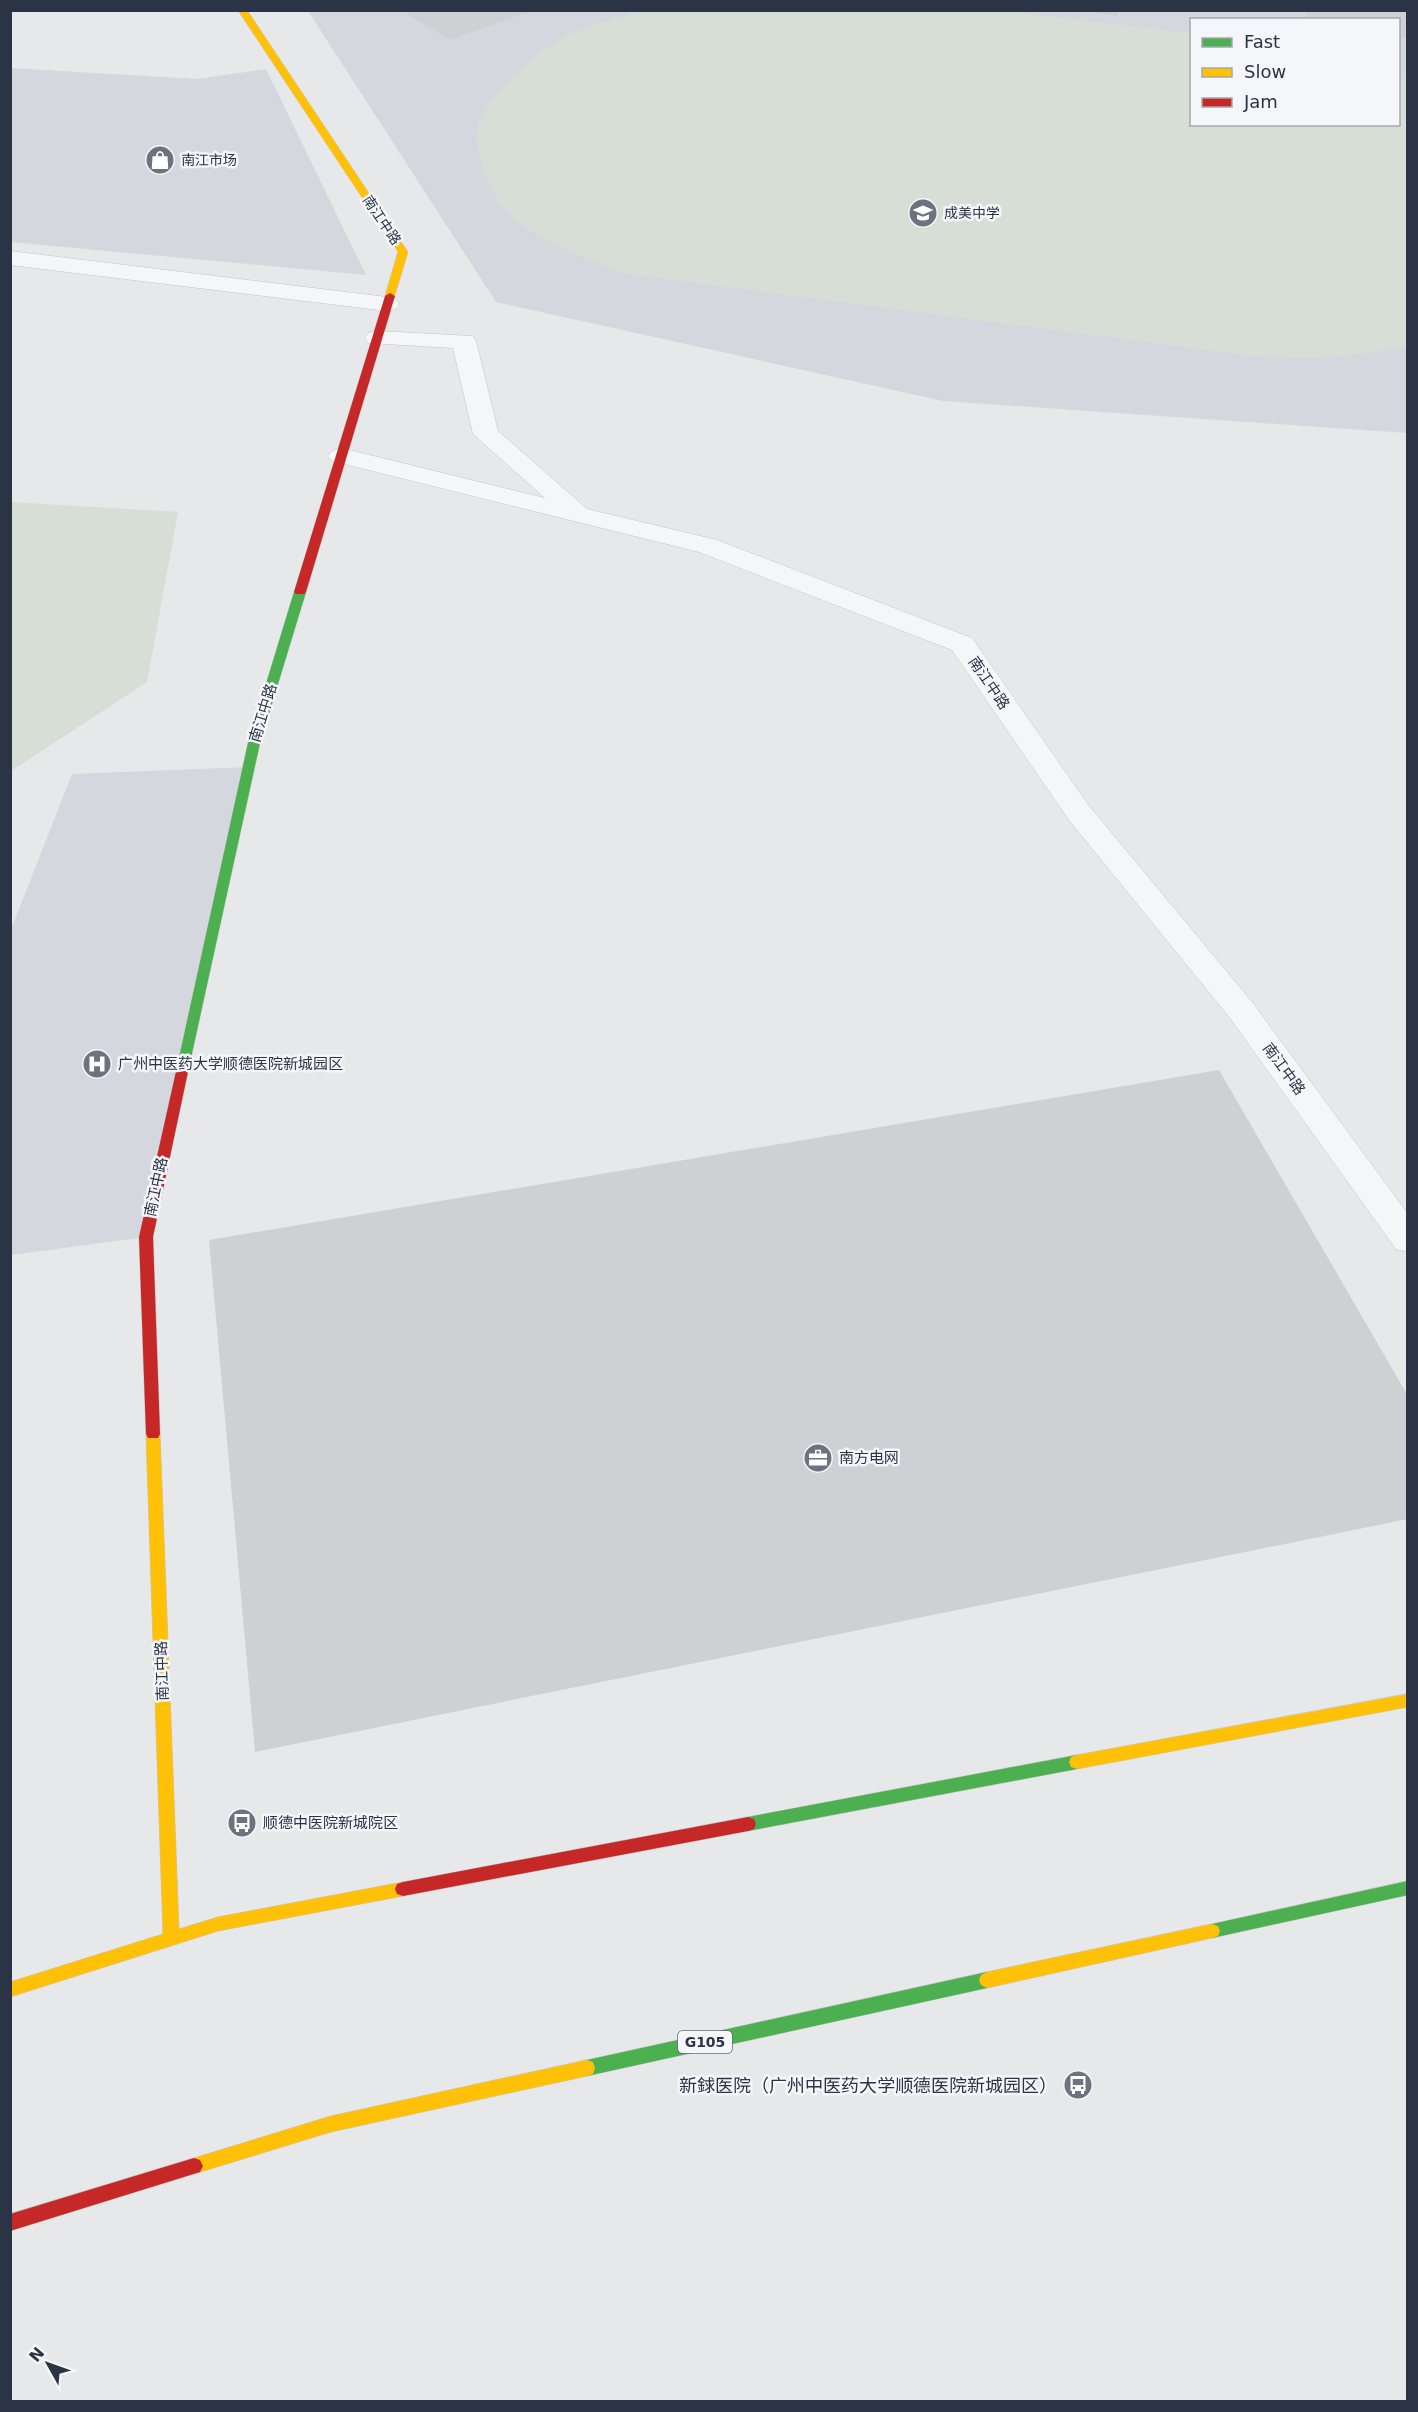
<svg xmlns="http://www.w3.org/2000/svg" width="1418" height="2412" font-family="'DejaVu Sans','Noto Sans SC',sans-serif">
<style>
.built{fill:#d4d7dd;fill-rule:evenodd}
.green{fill:#d6ded6}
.building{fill:#ced0d3}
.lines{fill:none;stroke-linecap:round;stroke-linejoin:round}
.street-casing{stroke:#c4c6c8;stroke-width:1}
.fast-casing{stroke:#c4c6c8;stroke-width:1}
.slow-casing{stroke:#c4c6c8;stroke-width:1}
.jam-casing{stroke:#c4c6c8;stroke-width:1}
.street{fill:#f5f6f7;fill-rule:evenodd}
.fast{fill:#4caf50;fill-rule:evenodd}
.slow{fill:#ffc107;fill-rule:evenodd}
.jam{fill:#c62828;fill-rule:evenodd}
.labels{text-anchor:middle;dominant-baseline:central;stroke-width:5;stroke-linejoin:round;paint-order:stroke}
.far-poi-label{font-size:14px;fill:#2b3445;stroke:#f4f6f9;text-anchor:start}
.far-street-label{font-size:14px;fill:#2b3445;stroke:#f4f6f9}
.shield{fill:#f4f6f9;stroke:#676e7b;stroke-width:1.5}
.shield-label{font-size:14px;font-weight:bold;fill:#2b3445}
.street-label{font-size:15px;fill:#2b3445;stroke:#f4f6f9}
.poi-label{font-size:15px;fill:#2b3445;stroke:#f4f6f9;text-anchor:start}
.near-poi-label{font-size:18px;fill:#2b3445;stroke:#f4f6f9;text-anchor:end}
</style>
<rect width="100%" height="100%" fill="#e6e8ea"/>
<path class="built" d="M308 11H1407V433L943 401 496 302ZM1192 20H1398V124H1192Z
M10 68 197 79 266 69 366 275 11 242Z
M249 767 146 1237 11 1255 10 932 72 774Z"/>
<path class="green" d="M993 10 1191 33 1192 124H1398L1399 78 1407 82V345C1353 359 1298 360 1243 355L620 273C580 255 531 240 502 206 491 193 476 153 476 137 477 98 544 44 577 31 596 23 616 19 634 13L643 10Z
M11 502 178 512 147 682 11 771Z"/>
<path class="building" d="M418 10H531V11L450 40 407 14Z
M1077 10H1120L1117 16Z
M1305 10H1408V37L1398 38V20H1308Z
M1219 1070 1408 1396V1519L255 1752 209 1240Z"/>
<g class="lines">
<g class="street-casing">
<path id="street" d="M10 251 387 297 396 299 399 304 396 309 387 311 10 265Z
M377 331 473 336 476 341 498 431 587 509 717 540 972 638 1089 806 1252 1002 1408 1214V1252L1396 1249 1230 1018 1069 820 952 650 699 552 332 461 328 456 332 451 341 448 545 498 473 434 453 348 368 343 365 338 368 333Z"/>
</g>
<g class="fast-casing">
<path id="fast" d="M300 589 306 592 260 743 189 1067 183 1072 177 1067 248 743 294 592Z
M1077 1755 1083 1757 1085 1762 1083 1767 1077 1769 748 1831 742 1829 740 1824 742 1819 748 1817Z
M1408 1881V1895L1212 1938 1206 1936 1204 1931 1206 1926 1212 1924Z
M987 1972 993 1975 995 1980 993 1985 987 1988 587 2076 581 2074 579 2068 581 2062 587 2060Z"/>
</g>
<g class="slow-casing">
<path id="slow" d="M238 10H247L408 252 394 298H386L385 296 398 252Z
M153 1428 158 1430 160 1434 179 1929 218 1917 403 1882 409 1884 411 1889 409 1894 403 1896 218 1931 10 1997V1982L163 1934 146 1434 148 1430Z
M1408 1694V1707L1077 1769 1071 1767 1069 1762 1071 1757 1077 1755Z
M1212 1924 1218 1926 1220 1931 1218 1936 1212 1938 987 1988 981 1985 979 1980 981 1975 987 1972Z
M587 2060 593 2062 595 2068 593 2074 587 2076 331 2132 194 2174 188 2172 185 2166 188 2160 194 2158 331 2116Z"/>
</g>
<g class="jam-casing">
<path id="jam" d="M390 293 395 296 306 592 304 594H296L294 592 385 296Z
M183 1062 189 1067 153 1237 160 1434 158 1438H148L146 1434 139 1237 177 1067Z
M748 1817 754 1819 756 1824 754 1829 748 1831 403 1896 397 1894 395 1889 397 1884 403 1882Z
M194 2158 200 2160 203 2166 200 2172 10 2231V2214Z"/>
</g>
<use href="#street" class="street"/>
<use href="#fast" class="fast"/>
<use href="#slow" class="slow"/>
<use href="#jam" class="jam"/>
</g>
<defs>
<g id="shop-disc" transform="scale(1.5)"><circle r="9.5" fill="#6c737f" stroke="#f4f6f9"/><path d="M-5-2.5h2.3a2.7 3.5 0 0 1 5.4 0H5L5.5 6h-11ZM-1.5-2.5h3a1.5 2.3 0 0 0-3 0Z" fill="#fff"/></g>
<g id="school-disc" transform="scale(1.5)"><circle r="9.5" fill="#6c737f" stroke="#f4f6f9"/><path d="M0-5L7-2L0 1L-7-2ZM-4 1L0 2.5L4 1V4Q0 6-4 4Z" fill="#fff"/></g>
<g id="hospital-disc" transform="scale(1.5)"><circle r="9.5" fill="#6c737f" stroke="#f4f6f9"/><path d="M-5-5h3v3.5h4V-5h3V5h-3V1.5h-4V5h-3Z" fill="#fff"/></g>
<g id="office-disc" transform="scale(1.5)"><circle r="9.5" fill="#6c737f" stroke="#f4f6f9"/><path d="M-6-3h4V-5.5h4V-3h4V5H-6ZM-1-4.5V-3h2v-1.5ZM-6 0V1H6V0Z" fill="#fff"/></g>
<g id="bus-disc" transform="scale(1.5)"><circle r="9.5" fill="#6c737f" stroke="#f4f6f9"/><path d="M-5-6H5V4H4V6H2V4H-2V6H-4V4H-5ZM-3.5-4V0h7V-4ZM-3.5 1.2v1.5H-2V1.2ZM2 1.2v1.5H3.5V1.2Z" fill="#fff"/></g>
</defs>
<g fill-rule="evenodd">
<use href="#shop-disc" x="160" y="160"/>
<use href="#school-disc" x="923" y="213"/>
<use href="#hospital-disc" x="97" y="1064"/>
<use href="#office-disc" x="818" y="1458"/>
<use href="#bus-disc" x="242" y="1823"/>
<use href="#bus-disc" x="1078" y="2085"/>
</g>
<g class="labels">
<g class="far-poi-label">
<text x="181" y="160">南江市场</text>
<text x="944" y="213">成美中学</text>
</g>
<g class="far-street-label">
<text transform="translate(382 220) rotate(56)">南江中路</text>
</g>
<rect class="shield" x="678" y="2031" width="54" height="22" rx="4.5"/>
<g class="shield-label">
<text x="705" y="2042">G105</text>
</g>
<g class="street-label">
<text transform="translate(989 683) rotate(56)">南江中路</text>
<text transform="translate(263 713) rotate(-73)">南江中路</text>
<text transform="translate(1284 1069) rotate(54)">南江中路</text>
<text transform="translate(156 1187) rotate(-78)">南江中路</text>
<text transform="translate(162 1671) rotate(-92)">南江中路</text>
</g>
<g class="poi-label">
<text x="118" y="1064">广州中医药大学顺德医院新城园区</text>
<text x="839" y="1458">南方电网</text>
<text x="263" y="1823">顺德中医院新城院区</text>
</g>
<g class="near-poi-label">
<text x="1057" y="2085">新銶医院（广州中医药大学顺德医院新城园区）</text>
</g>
</g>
<rect width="1418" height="2412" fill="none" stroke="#2b3445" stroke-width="24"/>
<rect x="1190" y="18" width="210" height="108" fill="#f4f6f9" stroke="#a4a8b1" stroke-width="1.5"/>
<rect x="1202" y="38" width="30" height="9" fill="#4caf50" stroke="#a4a8b1" stroke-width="1.5"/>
<text x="1244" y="48" font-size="18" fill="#2b3445">Fast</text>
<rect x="1202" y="68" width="30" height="9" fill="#ffc107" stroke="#a4a8b1" stroke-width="1.5"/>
<text x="1244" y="78" font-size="18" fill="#2b3445">Slow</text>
<rect x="1202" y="98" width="30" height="9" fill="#c62828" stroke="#a4a8b1" stroke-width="1.5"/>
<text x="1244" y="108" font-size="18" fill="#2b3445">Jam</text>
<g transform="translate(48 2364) rotate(310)" stroke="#f4f6f9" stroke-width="4.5" paint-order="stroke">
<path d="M0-4.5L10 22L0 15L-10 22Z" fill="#2b3445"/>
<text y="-9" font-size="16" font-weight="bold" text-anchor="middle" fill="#2b3445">N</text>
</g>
</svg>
